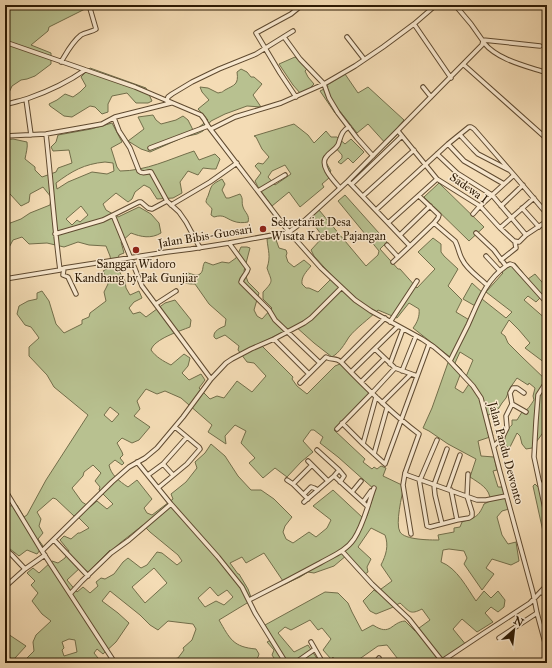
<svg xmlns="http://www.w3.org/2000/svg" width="552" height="668" font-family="'IM FELL Great Primer',serif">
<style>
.green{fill:#b8c190;stroke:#726e4a;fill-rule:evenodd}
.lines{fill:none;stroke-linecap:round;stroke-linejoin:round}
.minor-casing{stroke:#5f4a30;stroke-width:5.5}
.minor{stroke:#f8e8cf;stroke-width:3.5}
.poi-dot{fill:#8f2418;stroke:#f8e8cf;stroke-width:1.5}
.labels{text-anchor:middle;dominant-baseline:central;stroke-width:3;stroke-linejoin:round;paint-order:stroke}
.street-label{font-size:12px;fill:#2d1a04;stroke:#f8e8cf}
.poi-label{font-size:12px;fill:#2d1a04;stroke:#f8e8cf;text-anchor:start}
</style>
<rect width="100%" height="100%" fill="#f4dcb5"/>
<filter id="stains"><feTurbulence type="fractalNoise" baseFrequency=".005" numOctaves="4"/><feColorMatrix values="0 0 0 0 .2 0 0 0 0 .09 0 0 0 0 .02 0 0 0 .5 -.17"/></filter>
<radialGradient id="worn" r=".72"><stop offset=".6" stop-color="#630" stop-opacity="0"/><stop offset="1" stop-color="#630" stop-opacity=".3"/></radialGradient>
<path class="green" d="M5 5H91V6L49 27 48 31 31 45 51 53V64L35 76 27 79 21 80 12 86 7 97 5 96Z
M295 57 307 69 305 71 308 77 314 84 309 89 300 93 293 85 279 64Z
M90 68 146 88 152 101 148 103H136L127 93 112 96 108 104V112L102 114 95 107 90 106 72 117 64 116 50 106 49 104 57 100 65 94 73 97 80 92 86 86 81 77Z
M241 69 247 72 251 77H254L262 84 253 95 261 107 247 106 225 114 211 121 203 131 197 134 184 137 150 152 141 149 128 141 144 129 138 117 153 115 156 120 161 124 176 120 183 116 188 120 193 130 198 128 208 120 198 109 209 100 202 92 200 87 208 88 218 93C225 91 219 94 225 90 234 85 239 85 237 72Z
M345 74 358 93 368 87 404 120 398 127 401 131 387 145 368 124 357 133 339 110 335 113 320 91 328 87 327 85Z
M112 123 122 142 111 148 117 167 120 171C146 171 170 159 194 151L199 160 215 154 220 159 216 169H212L203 168 198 175 188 171 180 182 182 193 173 198 157 199 150 188 144 185 135 192 132 199 128 202 116 193 103 204 106 210 118 217 139 207 151 214 159 223 161 233C151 239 141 237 131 233L121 242 124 253 119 255 116 266 125 281 126 288 130 295 139 291 142 298 134 302 129 308 133 314 140 312 146 317 165 303 175 300 191 320 190 327C180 331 154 339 151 350 156 357 163 361 171 365L184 354 190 358 188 366 182 373 189 380 201 374 205 380 199 388 210 399 217 396 224 398 237 381 252 392 266 376 254 363 247 362 238 350 239 346 225 335 216 339 214 337C213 331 220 328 225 326L226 319 209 304 195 284C188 284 181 284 181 276 183 275 185 273 187 273 191 273 196 277 200 274 204 271 202 265 205 262L213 265 222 262 229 263 236 258 241 247H247L250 248 244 271 248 282 259 293 256 303 254 310 257 316 262 319 272 308 263 299V292C275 280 271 281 267 268 271 256 268 251 267 239L275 237 279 248 286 250 287 253 286 256 288 262 294 267 304 260 311 266C306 272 301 277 302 284L306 288H309L318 292 333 277 314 256 311 250 323 237 310 219 319 210 366 266 378 255 379 251 338 201 345 195 387 242 380 249 398 269H400L417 288 435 269 418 252 433 238 441 244V252L444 256 458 269 448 286 462 300 456 312 471 321 477 307 463 299 472 283 484 294 482 299 506 318 512 312 486 292 503 273 501 271 515 263 528 279 535 274 547 288 543 295 536 302 528 296 524 300 547 320V365L541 360 525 348 530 343 519 330 509 320 501 333 505 336 508 343 522 357 547 381V427L532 448 526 449 522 444 520 436 517 433 510 447 501 445 498 440 505 439C505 434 508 428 512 425V420H517L522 412C528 411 531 404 534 400L533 396 535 388 529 383 528 385 517 378 510 388 506 398 502 403 497 411 488 415 493 436 478 441 481 456 494 457 497 470 493 471 498 487H502L509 509 502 511 497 517 502 535 508 544 516 542 519 561 511 565 492 559 486 568 494 574 482 590 464 564 467 558 464 551 449 549 443 550 441 562C457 568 467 588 476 601L484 591 491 598 498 591 505 600 504 607 498 612 491 607 485 613 493 622 477 632 462 619 453 629 467 646 443 663H401L387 645 378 646 358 660 359 663H337L333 657 331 659 323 650 331 639 322 628 318 630 310 620 291 630 285 627 278 633 294 652 308 645 320 663H308L307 662 305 663H274L276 661 272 655 274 650 267 642 273 639 265 625 325 592 338 593 348 603 352 612 362 631 373 625C391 637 391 622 405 621L415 631 430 620 422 609C410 615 410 612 400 603L391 608 376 614 370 611 363 601 374 590 377 592 392 581 381 565C386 555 389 546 385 535L371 528 358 547 371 559 367 567 368 572 365 574 347 555 334 566 314 573 308 572 300 577 285 584 264 553 246 563 242 557 230 563 238 574H239L248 589 252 600 219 620C230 639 233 647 256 649L259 654 258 657 254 661 256 663H170L174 659 178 658 184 650 183 648 192 640 196 629 193 624 168 621 158 630 150 625 140 615 110 591 102 601 118 613 129 623 116 642 103 654 97 649 94 653 102 663H22L34 651 33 642 36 635 51 621 42 614 32 601 38 593 31 585 35 581 27 573 33 568 39 573 52 561 58 563 65 558 69 551 60 540 64 536 71 539 78 533H80L89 528 76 515 74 516 56 499 53 498 37 512 41 519 39 526 43 533 38 539 43 546 37 554 27 550 19 556 5 545V511L10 506 17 505 24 517 27 515 46 480 88 415 54 387 47 375 29 356V347L39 338 37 335 31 327 25 325 17 314 19 306 28 301 37 299V293L42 291 49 301 56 324 64 333 82 324V320L89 317 90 313 106 301 104 292 108 284 103 271 112 266 110 256 106 246 89 245 78 242 64 247 47 243 29 244 22 237 13 240 5 255V225L21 219 30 213 50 205 51 197 43 187 30 194 29 202 21 206 10 194 5 196V140L13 139 27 142C28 147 26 153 25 159L35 167V170L42 177 56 172 58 168 72 163 69 150 53 151 51 147 56 142 58 135 91 129ZM105 162 113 163 114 171 107 174 92 172 68 182 57 189 56 183C72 171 84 164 105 162ZM81 206 88 215 80 222 77 220 72 225 66 219ZM409 303 419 309C420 316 417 323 413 328L450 357 432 408 423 428 429 431 448 444 476 459 470 477C479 483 491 489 490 501L484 504C478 518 475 517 462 522L460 527 454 528V532L438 535 439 540C430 540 405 540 400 532 395 524 402 495 404 486L383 476 386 468 381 466 377 469 374 467 372 469 363 462 365 459 334 430 370 393 340 364 335 366 307 394 297 386 292 379 293 377 262 346 261 343 295 326 314 343 332 357C340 352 344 345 349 337 356 328 369 319 378 310L397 318ZM460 352 473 360 465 379 469 384 463 393 455 388 462 370 455 363ZM146 389 157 394 165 391 181 398 212 425 208 432 226 444 225 436 235 425 246 431 241 443 255 458 249 463 263 478 275 468 287 477 301 462 313 452 303 441 311 430H314L323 437 320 443 338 457 375 490 367 516 363 518 333 490 313 506 331 520 327 528 316 537 309 532 293 543 286 539 283 532 285 526 292 517 274 499 261 490H251L238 476 225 456 211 444 205 453 195 462 197 468 186 482 171 494 173 499 152 515 147 513 144 508 152 499 137 480 128 487C119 481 111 475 109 465L115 460 122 465 124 463 120 458 123 455 122 452 117 443 122 438 132 443 139 440 150 427 134 416 140 409 137 401ZM110 407 119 414 112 422 104 415ZM93 465 101 473 95 481 100 487 99 490 113 504 107 509 97 501 90 507 82 502 72 488 83 476 84 472ZM143 525 150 532 178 555 182 561 177 565 162 553 157 552 147 565 141 568 128 558 123 562 114 574 105 579 101 578 96 582 98 586 90 593 83 587 77 592 67 580 81 567 88 572 110 550 111 551 120 543ZM154 568 167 583 145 603 132 587ZM210 587 218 596 227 590 233 597 224 605 216 601 205 607 198 598ZM69 639 75 640 77 652 64 656 62 650 64 648 62 642Z
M294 124 308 135 314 143 326 131 331 137H337L345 144 351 139 364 152 353 163 348 158 341 164 338 162 342 158V155L335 147 323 157 331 171 327 175 329 178 322 184 324 187 300 207 289 192 272 206 258 187 255 181 261 173 255 166 258 163 263 164 269 157 262 149 256 137 254 136ZM285 165 291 174 275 185 268 177 272 171Z
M222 179 225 184 222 190 226 198H229L240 194C244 200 241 201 243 207 245 213 250 215 248 222 243 223 238 223 233 221 225 218 224 214 214 217L211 215 212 209C211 207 207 204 206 202 206 200 207 198 208 196 212 184 211 185 222 179Z
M439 183 484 227 469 241 424 197Z
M547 482V535L544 536 533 486 535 484 539 488 543 487Z
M5 632 26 646 15 658 20 663H5Z"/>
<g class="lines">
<g class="minor-casing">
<path id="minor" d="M414 24 451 78
M284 37 300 59 324 84 329 98 338 113 357 138 373 156
M347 37 364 59
M483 40 540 46
M5 42 135 87 201 115 204 119 208 126 289 232 321 268 355 300 371 311 422 339 434 347 447 358 473 386 481 398 482 402 500 472 533 593 537 613 547 650
M484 43C498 60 526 66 547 73
M61 62C67 52 72 42 81 35 86 32 92 32 96 29L89 5
M464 65 547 139
M423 87 431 97
M296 97 280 73 256 33 291 14 302 5
M26 99 31 135
M167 101 168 97 172 94 192 82 219 69 256 54 293 31
M5 105C13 102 21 101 29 98 49 91 68 82 85 70
M114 118 119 131 130 148 139 171C143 175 147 171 151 172L167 201 179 212 186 222 200 248
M211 129 235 117 281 103 324 84 355 66 383 47 414 24 436 5
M398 131 437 179 480 206 500 228 514 241 519 242 526 235 547 221
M46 134C51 179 54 225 60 270
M460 135 473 149 478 154 509 170
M5 136 46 134 91 126 102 124 115 117 171 103
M448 144 464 161 504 184
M150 148 208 126
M437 154 457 173 492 195 526 235
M348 181 410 246
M352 184 402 136
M340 188C334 181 318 165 327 156 330 152 335 150 338 145 341 137 341 131 349 127
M258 191 285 175
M363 196 414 150
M419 196 439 215 438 218 434 223 455 241C458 246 459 254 462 259 467 270 479 277 487 285
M171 205 210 182 237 163
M501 206 523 185
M522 208 539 227
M376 210 448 144 469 127H471L474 129 514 175
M473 214 480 206 514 175 547 214
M113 215 142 286 211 379
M388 223 437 179
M500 228 534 198
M476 233 494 250 506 266 510 264 513 265 547 303
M55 234 103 220 139 202H141L148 208 152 209 167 201
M400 235 430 206
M229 243 248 269C247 274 242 277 241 282L269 310 275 320 320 363
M387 245 398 257
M486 256 499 270
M501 260 516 248 515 242
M393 262 410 246 434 223
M64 268 63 275 68 277 76 294
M5 272 7 279
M5 279 60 270 64 268 167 252 191 249 229 243 289 232 304 221 348 181 482 45 483 41 471 24 455 5
M156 304 176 291
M390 322 417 281
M274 339 309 374
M375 349 395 368 417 376
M450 361C456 349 462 337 468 325 478 303 485 281 506 266
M341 362 385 318
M390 364 403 329
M402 371 416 336
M351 372 398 326
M547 381 538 395 536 421 534 457 547 518
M361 382 384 359
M300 383 326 357C332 361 335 357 341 362 366 388 391 413 419 434L405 473 403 485 411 534
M382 403 411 374
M512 404 526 412
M342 423 363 444 376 397
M337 429 372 393 395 368
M363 444 385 464 429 344
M494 446 502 438 507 428 506 416 512 404 510 393 513 388H517L524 393
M374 454 387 408
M308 461 328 481
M137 462 171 504 218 557 242 587 255 613 286 663
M163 464 173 475
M339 470 344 476 340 482
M405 473 407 475 477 500H486L506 496
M148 475 163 464 187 437
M334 476 367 506
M419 479 427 526 430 527 457 520 469 518 472 516V512L467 496 468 474
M287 480 293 484 308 499
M420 480 437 440
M293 484 312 465
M541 487 547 477
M158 488 187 464 200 449 199 447 175 427
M448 489 460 455
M5 490 42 551 115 663
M451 490 457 520
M352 492 361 481
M304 494 311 487 314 488 318 490
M304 502 334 476 339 470 317 450
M363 502 371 491
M442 524 435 495 434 485 447 449
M54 540 88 576
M5 549 11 554 25 569
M42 551 112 482 129 467 145 458 157 448 183 417 211 379 226 363 232 359 251 349 274 339 304 323 311 318 341 288
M342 551 372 584 409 619 442 661
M5 587 25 569 45 555
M541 592 547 596
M70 594 82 581 111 553 129 540 171 504
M249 600C273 588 296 576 320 563 332 556 346 551 354 539 364 524 368 504 374 488
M499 638 537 613
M315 649 323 663
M5 656 12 663
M295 663 315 649 311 642
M375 663 379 658
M439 663 481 635 530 603 547 585"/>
</g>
<use href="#minor" class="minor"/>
</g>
<g class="poi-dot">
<circle cx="263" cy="229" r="4"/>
<circle cx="136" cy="250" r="4"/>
</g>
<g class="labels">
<g class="street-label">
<text transform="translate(469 188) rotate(35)">Sadewa I</text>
<text transform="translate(205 236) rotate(-9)">Jalan Bibis-Guosari</text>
<text transform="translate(506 453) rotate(75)">Jalan Pandu Dewonto</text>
</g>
<g class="poi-label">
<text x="271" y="222">Sekretariat Desa<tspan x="271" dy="14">Wisata Krebet Pajangan</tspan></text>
<text x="136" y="264" text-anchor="middle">Sanggar Widoro<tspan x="136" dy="14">Kandhang by Pak Gunjiar</tspan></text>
</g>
</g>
<rect width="552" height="668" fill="none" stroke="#f4dcb5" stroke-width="20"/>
<rect x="6" y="6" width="540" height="656" fill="none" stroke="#2d1a04" stroke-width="2"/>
<rect x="10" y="10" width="532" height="648" fill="none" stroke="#2d1a04"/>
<g transform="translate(514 630) rotate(28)" stroke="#f8e8cf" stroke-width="3" paint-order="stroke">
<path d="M0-3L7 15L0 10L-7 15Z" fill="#2d1a04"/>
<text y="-6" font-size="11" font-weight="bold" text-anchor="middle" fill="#2d1a04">N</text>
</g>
<rect width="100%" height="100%" filter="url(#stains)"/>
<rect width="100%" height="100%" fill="url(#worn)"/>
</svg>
